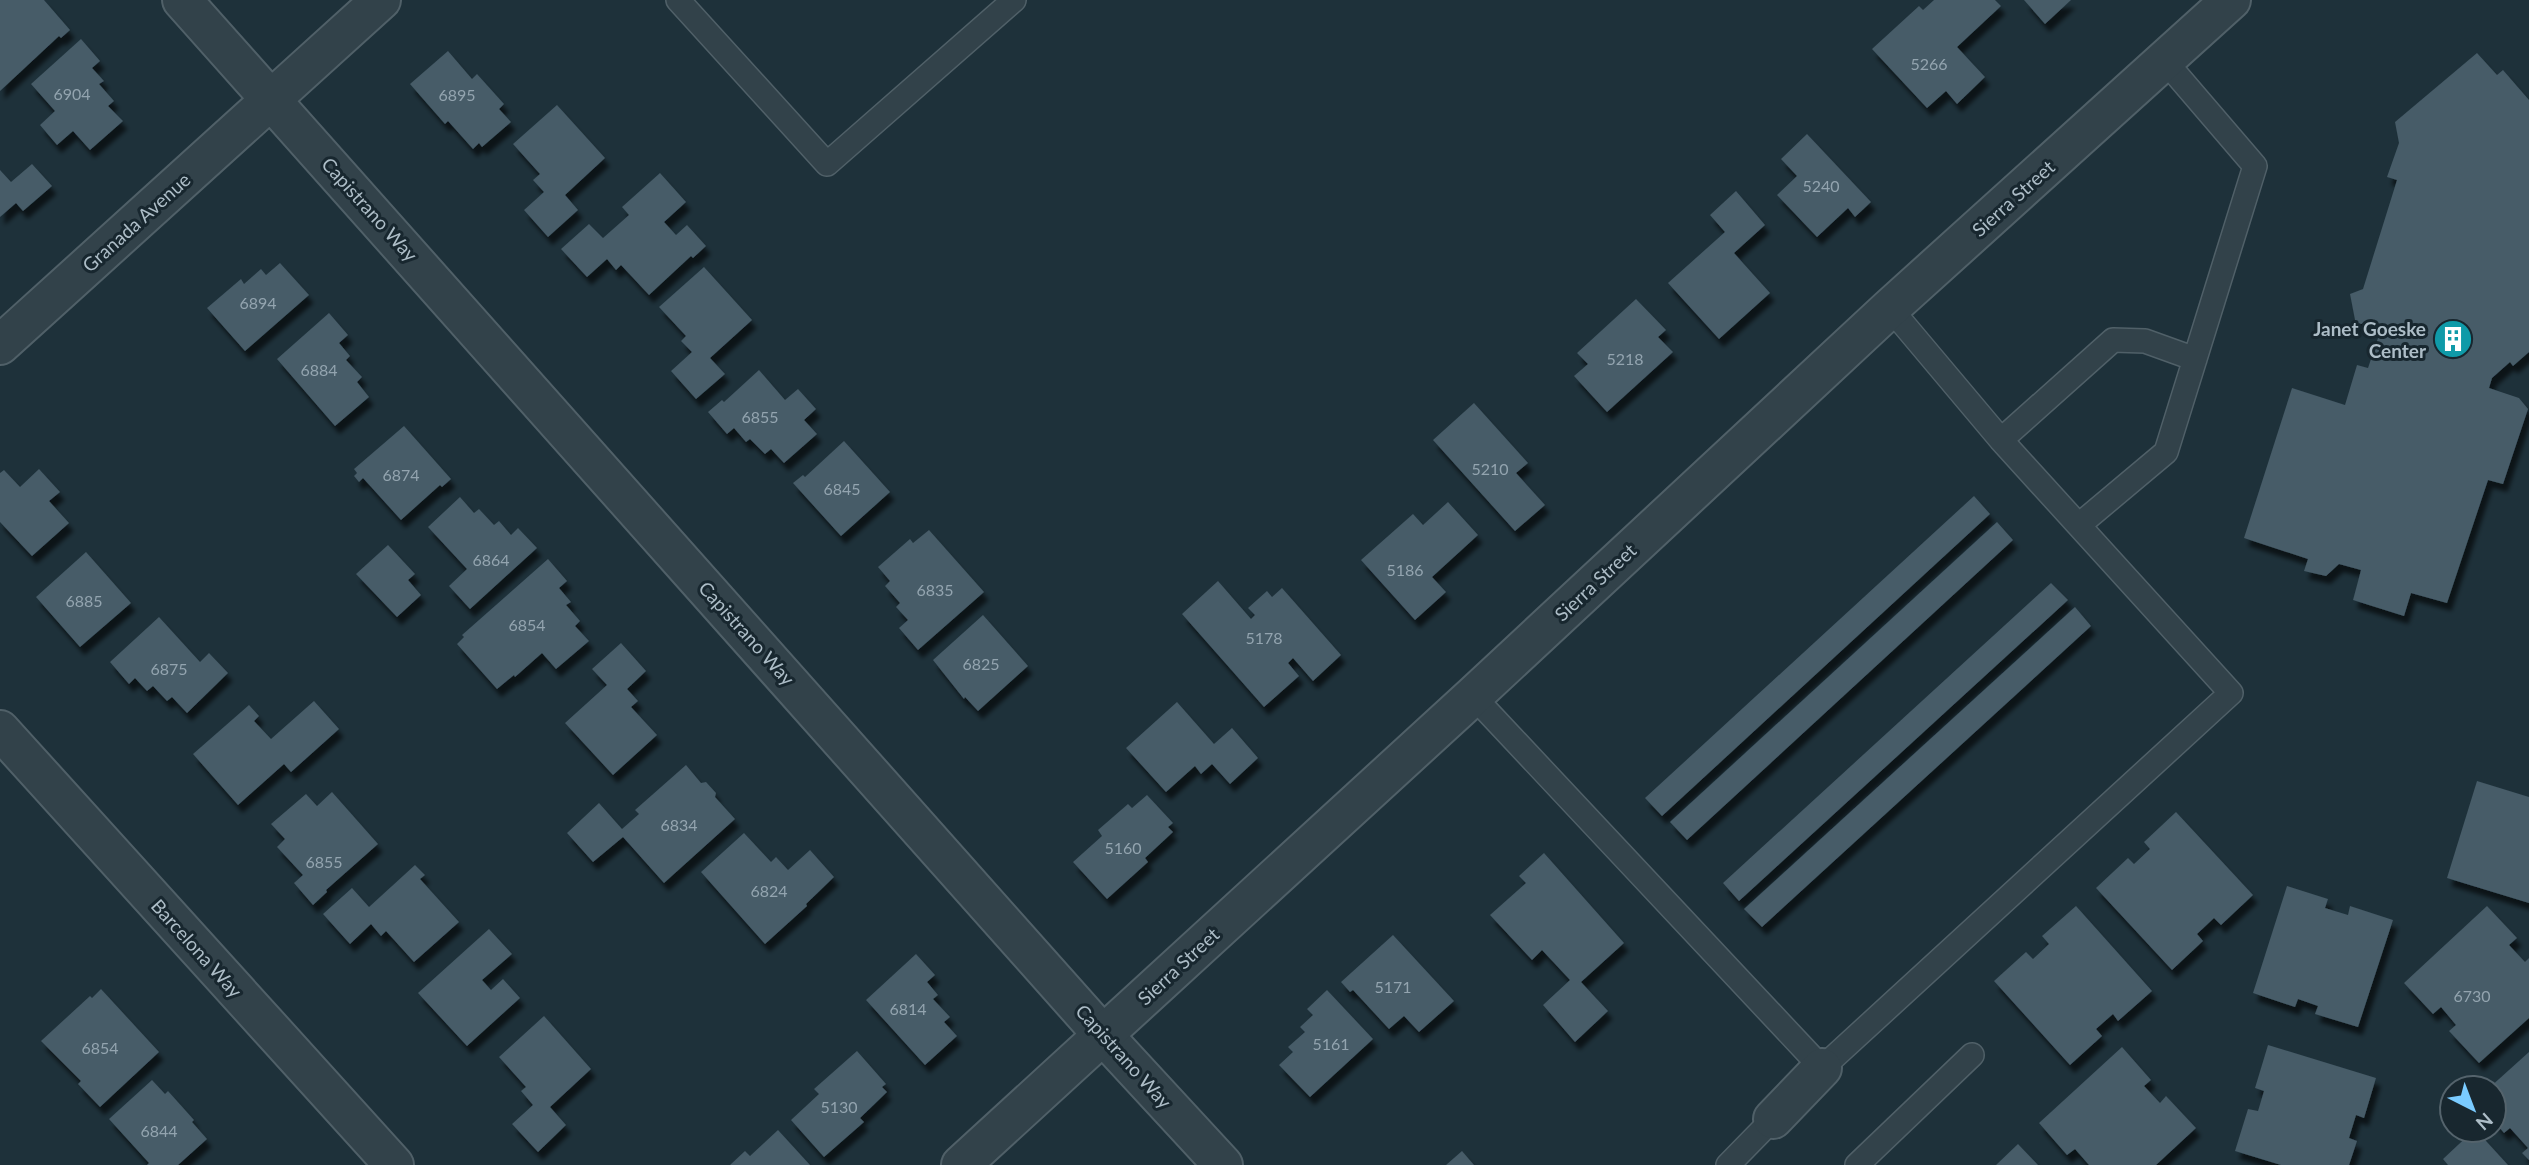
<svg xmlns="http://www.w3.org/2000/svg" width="2529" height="1165" font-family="Lato,sans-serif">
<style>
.building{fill:#465b67;filter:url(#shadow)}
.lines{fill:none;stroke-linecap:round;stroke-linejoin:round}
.service-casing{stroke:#506068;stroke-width:26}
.minor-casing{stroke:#506068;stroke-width:42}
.tertiary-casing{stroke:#506068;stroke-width:42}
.service{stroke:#32424a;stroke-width:23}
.minor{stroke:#32424a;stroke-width:38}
.tertiary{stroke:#32424a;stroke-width:38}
.labels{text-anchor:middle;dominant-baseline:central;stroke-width:6;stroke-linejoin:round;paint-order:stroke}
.number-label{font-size:16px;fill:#93a4af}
.street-label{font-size:19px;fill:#adbdc7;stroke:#18272f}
.poi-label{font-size:19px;font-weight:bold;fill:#adbdc7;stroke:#18272f;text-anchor:end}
</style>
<defs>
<filter id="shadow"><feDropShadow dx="4.5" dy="8" stdDeviation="2" flood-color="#0009"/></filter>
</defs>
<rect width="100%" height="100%" fill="#1e313a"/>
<path class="building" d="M0 0H44L70 30 61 38 59 36 0 91Z
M1934 0H1995L2001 6 1957 47 1985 77 1957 104 1946 91 1927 108 1872 49 1919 6 1923 10Z
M2024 0H2071L2045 24Z
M81 39 100 61 92 68 104 81 99 84 114 101 108 106 123 121 90 150 73 131 57 145 40 125 55 111 31 84Z
M448 51 472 79 477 74 504 104 499 109 511 122 482 147 479 143 473 149 448 121 445 124 410 84Z
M2477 53 2497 75 2503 70 2529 100V352L2513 366 2510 362 2492 378 2489 388 2519 398 2528 409 2503 484 2488 480 2447 603 2411 593 2404 616 2353 600 2361 570 2339 564 2326 576 2304 571 2308 559 2244 538 2292 388 2345 405 2357 365 2368 368 2382 326 2371 322 2356 325 2350 294 2363 289 2397 180 2387 177 2399 143 2395 122Z
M557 105 605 158 565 195 578 210 548 237 524 210 544 192 533 180 540 174 513 144Z
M1807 134 1871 202 1855 217 1848 208 1817 237 1777 195 1797 176 1781 159Z
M32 164 52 186 23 211 16 203 0 217V170L11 182Z
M660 173 686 202 664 222 676 235 687 225 706 246 693 258 691 256 649 295 621 265 616 270 607 259 587 277 561 249 589 224 603 238 629 215 622 207Z
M1736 191 1765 225 1734 253 1770 293 1719 339 1668 283 1725 232 1710 215Z
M280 263 309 295 245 351 207 308 241 279 244 284 261 269 266 275Z
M704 267 752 320 710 358 725 374 696 399 671 371 692 352 681 341 686 336 659 307Z
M1636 299 1666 330 1658 337 1673 352 1607 412 1574 376 1588 364 1577 353Z
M329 313 348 335 339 343 350 356 346 360 362 377 357 382 369 397 335 426 277 359Z
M759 370 785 400 798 389 816 409 804 420 817 434 784 463 771 449 765 454 750 439 746 442 734 428 727 434 708 412 722 400 724 402Z
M1474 403 1528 463 1516 473 1545 505 1515 531 1433 440Z
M404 426 451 479 442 487 440 485 401 520 363 478 359 482 354 476 357 473 354 469Z
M844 441 890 492 841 536 793 483 803 475 805 477Z
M39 469 60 492 49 501 69 523 32 556 0 522V473L4 470 20 487Z
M1974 496 1990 514 1662 816 1645 798Z
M460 497 474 513 479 509 494 525 499 521 511 535 518 528 537 548 470 609 449 586 467 569 428 527Z
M1448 502 1478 535 1432 577 1446 592 1415 620 1361 560 1413 514 1423 525Z
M1997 522 2013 540 1687 840 1670 822Z
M929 530 984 592 918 650 899 628 908 620 896 607 900 603 885 586 890 581 878 567 910 539 913 543Z
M388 545 415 574 408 580 421 595 397 617 356 574Z
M86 552 131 603 80 647 36 597Z
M548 559 567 581 559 588 571 602 566 605 580 621 575 626 589 641 556 669 542 653 515 677 514 675 497 689 457 644 464 637 462 635Z
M1218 581 1251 619 1255 615 1248 608 1267 591 1272 597 1282 588 1341 655 1313 681 1293 658 1288 663 1299 676 1264 707 1182 614Z
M2051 583 2068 600 1739 901 1723 883Z
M2075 607 2091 626 1762 927 1744 909Z
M983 615 1028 666 978 711 965 697 964 699 933 660Z
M159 617 200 662 209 653 228 673 187 713 172 697 167 701 153 686 147 691 135 678 129 684 110 662Z
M621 643 646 671 627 689 638 701 631 707 657 735 613 775 565 723 607 685 592 669Z
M314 701 339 729 291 772 284 764 238 805 193 754 249 705 259 716 254 721 271 739Z
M1177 702 1214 744 1232 728 1258 758 1230 784 1212 764 1201 774 1195 766 1166 792 1126 748Z
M686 765 701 783 706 782 716 793 715 797 735 819 664 883 623 837 593 862 567 833 599 803 622 829 639 814 635 810Z
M2477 781 2529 797V903L2447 878Z
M332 792 378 844 326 890 327 892 313 905 294 883 303 875 277 847 285 839 271 824 306 794 317 806Z
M1147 795 1173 823 1168 827 1173 832 1145 858 1148 862 1107 899 1073 862 1102 836 1098 830 1128 804 1132 808Z
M2176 812 2253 895 2221 925 2214 918 2197 934 2203 941 2172 970 2096 888 2128 858 2134 864 2150 849 2144 842Z
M744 833 771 862 776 857 788 870 810 850 834 877 806 904 807 906 765 944 701 872Z
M1544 853 1624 943 1581 982 1608 1011 1575 1042 1543 1005 1570 980 1542 950 1532 960 1490 915 1526 883 1519 876Z
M415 865 425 875 420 879 459 922 414 962 386 931 381 936 371 924 350 944 323 914 352 888 369 907Z
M2287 886 2328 899 2325 908 2348 915 2350 906 2393 920 2358 1027 2315 1014 2318 1006 2298 999 2295 1007 2253 993Z
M2076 906 2152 991 2118 1021 2113 1014 2096 1029 2102 1036 2070 1065 1994 981 2026 952 2033 959 2049 944 2042 936Z
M2487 906 2517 938 2509 945 2525 962 2529 958V1018L2479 1063 2449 1031 2456 1025 2441 1007 2433 1014 2404 983Z
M489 929 512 954 482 980 491 990 503 979 520 998 467 1046 418 993Z
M1393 935 1454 1001 1419 1032 1404 1016 1389 1029 1353 990 1350 992 1341 982Z
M916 954 935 975 927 982 938 995 933 999 950 1017 944 1022 957 1036 925 1065 866 1000Z
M101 989 159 1052 100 1107 78 1084 81 1081 41 1041 90 996 92 998Z
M1327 990 1373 1039 1310 1097 1279 1065 1293 1052 1288 1047 1305 1032 1300 1027 1313 1015 1307 1009Z
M544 1016 591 1069 550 1107 566 1125 538 1152 512 1124 533 1105 521 1091 526 1087 499 1057Z
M2268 1045 2376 1078 2364 1118 2356 1115 2349 1138 2357 1141 2349 1165H2281L2235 1151 2248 1109 2258 1111 2264 1091 2255 1088Z
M2122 1047 2151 1080 2144 1086 2160 1103 2166 1096 2196 1128 2156 1165H2089L2075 1149 2067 1155 2039 1123Z
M857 1051 886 1084 882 1087 887 1092 860 1118 864 1122 824 1157 791 1120 819 1094 814 1089Z
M2529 1052V1160L2522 1153 2528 1148 2510 1128 2504 1133 2494 1121V1088H2489Z
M152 1080 165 1094 168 1091 194 1120 192 1122 207 1139 178 1165H147L149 1163 109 1119Z
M778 1130 810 1165H730L745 1151 750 1156Z
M2474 1130H2476L2508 1165H2448L2443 1159Z
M2018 1144 2038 1165H1996Z
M1462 1151 1474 1165H1446Z"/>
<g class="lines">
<g class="service-casing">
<path id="service" d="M678 0 827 164 1014 0
M2001 440 2113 340 2145 341 2195 359
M2079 525 2166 452 2255 166 2165 61
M1473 696 1822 1068 2231 693 2001 440 1890 308
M1728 1165 1773 1119
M1857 1165 1972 1055"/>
</g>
<g class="minor-casing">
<path id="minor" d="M182 0 1103 1035 1223 1165
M0 345 381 0
M0 730 394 1165
M1773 1119 1822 1068"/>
</g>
<g class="tertiary-casing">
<path id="tertiary" d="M961 1165 1473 696 1890 308 2231 0"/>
</g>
<use href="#service" class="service"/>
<use href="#minor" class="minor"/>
<use href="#tertiary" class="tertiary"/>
</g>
<defs>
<g id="building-disc" transform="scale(2.0125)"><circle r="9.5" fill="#0f9aa8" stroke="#18272f"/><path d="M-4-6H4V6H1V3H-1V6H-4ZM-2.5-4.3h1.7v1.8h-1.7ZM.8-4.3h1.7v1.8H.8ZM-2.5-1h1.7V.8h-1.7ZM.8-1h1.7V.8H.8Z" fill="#fff"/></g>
</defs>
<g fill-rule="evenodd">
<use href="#building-disc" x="2453" y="339"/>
</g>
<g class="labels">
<g class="number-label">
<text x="1929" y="63">5266</text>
<text x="72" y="93">6904</text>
<text x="457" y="94">6895</text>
<text x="1821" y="185">5240</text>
<text x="258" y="302">6894</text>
<text x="1625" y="358">5218</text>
<text x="319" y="369">6884</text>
<text x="760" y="416">6855</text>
<text x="1490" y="468">5210</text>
<text x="401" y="474">6874</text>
<text x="842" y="488">6845</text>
<text x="491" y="559">6864</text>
<text x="1405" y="569">5186</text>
<text x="935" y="589">6835</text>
<text x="84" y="600">6885</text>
<text x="527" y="624">6854</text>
<text x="1264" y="637">5178</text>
<text x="981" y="663">6825</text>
<text x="169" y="668">6875</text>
<text x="679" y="824">6834</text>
<text x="1123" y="847">5160</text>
<text x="324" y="861">6855</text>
<text x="769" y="890">6824</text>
<text x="1393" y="986">5171</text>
<text x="2472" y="995">6730</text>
<text x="908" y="1008">6814</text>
<text x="1331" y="1043">5161</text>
<text x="100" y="1047">6854</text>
<text x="839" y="1106">5130</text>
<text x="159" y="1130">6844</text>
</g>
<g class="street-label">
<text transform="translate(2013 198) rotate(-42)">Sierra Street</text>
<text transform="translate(370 209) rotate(48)">Capistrano Way</text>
<text transform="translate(136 222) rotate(-42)">Granada Avenue</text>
<text transform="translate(1595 582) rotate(-43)">Sierra Street</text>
<text transform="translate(747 633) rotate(48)">Capistrano Way</text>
<text transform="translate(197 948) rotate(48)">Barcelona Way</text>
<text transform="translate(1178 966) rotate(-43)">Sierra Street</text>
<text transform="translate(1124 1056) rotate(48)">Capistrano Way</text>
</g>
<g class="poi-label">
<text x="2426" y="328">Janet Goeske<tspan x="2426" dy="22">Center</tspan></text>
</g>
</g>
<g transform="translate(2473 1109) rotate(138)"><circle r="33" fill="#18272f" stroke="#54636c" stroke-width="2"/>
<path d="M0-5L12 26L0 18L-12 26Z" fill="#7acbff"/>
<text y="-10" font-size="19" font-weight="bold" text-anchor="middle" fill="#adbdc7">N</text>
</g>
</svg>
